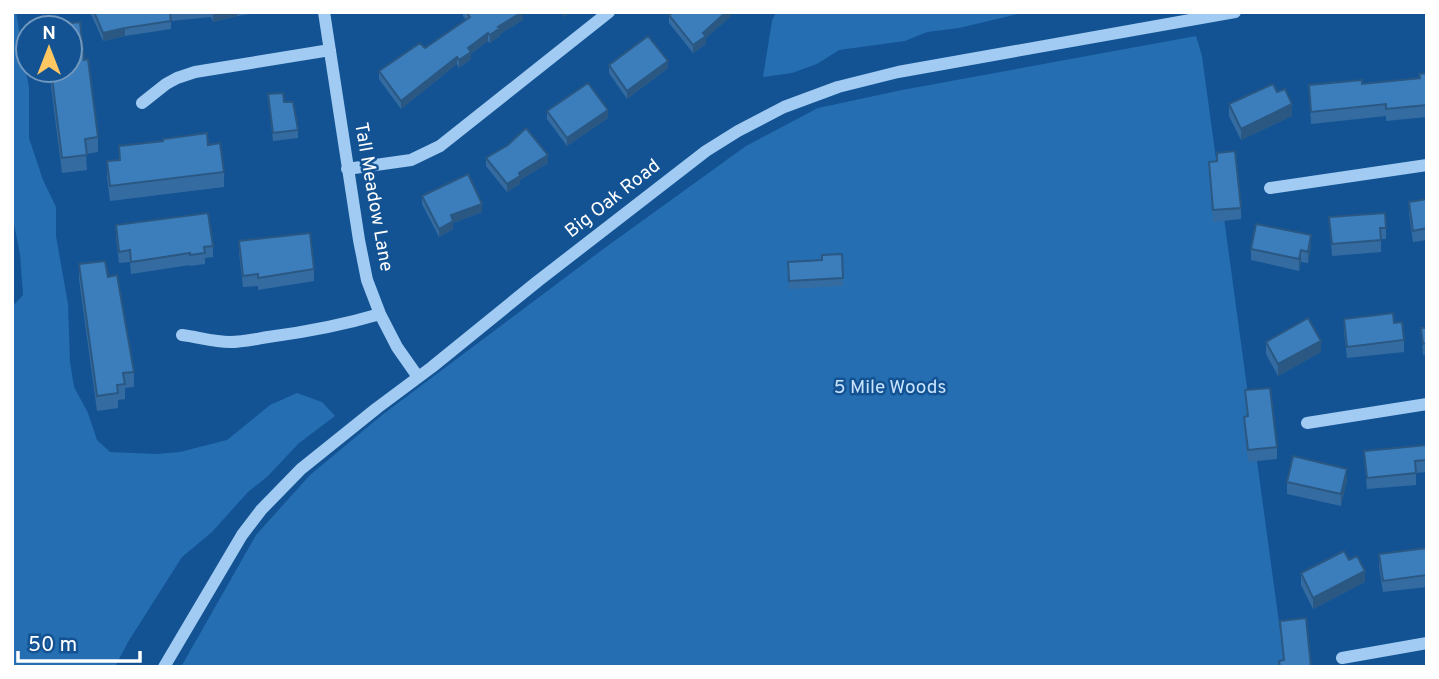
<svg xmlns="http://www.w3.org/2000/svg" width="1439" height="679" font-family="Overpass,sans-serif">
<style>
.green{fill:#256eb2}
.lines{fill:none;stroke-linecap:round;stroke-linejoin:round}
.minor{stroke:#a1cbf2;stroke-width:12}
.wall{fill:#346ca1}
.shaded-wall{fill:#2a5883}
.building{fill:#3c7dbb;stroke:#2a5883;stroke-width:2}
.labels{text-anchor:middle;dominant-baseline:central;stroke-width:5;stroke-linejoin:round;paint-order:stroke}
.street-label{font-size:19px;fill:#fff;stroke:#135393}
.park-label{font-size:19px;fill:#c8e3fd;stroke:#135393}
</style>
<rect width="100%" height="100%" fill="#135393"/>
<path class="green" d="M12 12H16L29 88V138L43 180 56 207V236L68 304 70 362 74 387 88 413 97 440 110 452 157 454 180 452 227 440 270 405 297 393 322 402 335 416 299 443 268 476 248 492 212 532 182 557 128 642 115 667H12V307L23 295 20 254 12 214Z
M776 12H1026L959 28 927 32 905 41 839 50 817 64 792 73 763 77 772 21Z
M1196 36 1202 56 1285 667H181L256 535 310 475 382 415 606 247 746 146 818 108 902 90Z"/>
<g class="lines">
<path class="minor" d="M324 12 359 240 367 280 380 314 397 347 418 377
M142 103 166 84 177 78 195 72 330 50
M347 169 411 160 440 146 609 12
M1270 188 1427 165
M182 335C198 337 214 342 230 342 243 342 256 339 268 337 306 332 343 325 380 314
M1307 423 1427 404
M1342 658 1427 643
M164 667 242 535 261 510 301 469 377 408 432 367 538 281 706 151 738 131 784 107 838 87 898 72 1235 12"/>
</g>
<path class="wall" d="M90 12H264L237 16 213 22 211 17 171 21V29L125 36 103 41Z
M463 12H526L523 14V20L500 34V36L490 43 488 41 471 54V59L459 68 457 64 401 109 379 79V71L425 48 466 20 463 16Z
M731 12V16L706 38V44L693 53 669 23V15Z
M84 60 98 137V152L86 154 87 170 62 173 49 70H70Z
M609 65 668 68 627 99 609 73Z
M1427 73V117L1386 121V116L1311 124 1309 85 1362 84 1419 79Z
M1277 92 1292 116 1241 140 1229 116V104Z
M268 94 284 102 298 130V138L273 141Z
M547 111 608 118 567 146 547 119Z
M208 145 224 172V187L110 201 107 177V161L119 160V146Z
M1217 153 1241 208V219L1213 222 1209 162 1217 161Z
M486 158 548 163 520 180V184L507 192 486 166Z
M422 196 482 212 453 223V229L439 237 422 204Z
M1427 199V240L1413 242 1409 214V202Z
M1329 217 1386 228V239H1381V252L1332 256Z
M116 225 213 246V257L205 258V264L190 266V265L131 274 130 262 119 263 116 237Z
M239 241 314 269V281L258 290V286L243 287 239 253Z
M1311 247 1308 263 1301 262 1299 271 1251 260V249Z
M842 254 843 286 789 289 788 262 822 260Z
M79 264 108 277 134 372V387L125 388V399L118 400V408L97 411 79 279Z
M1426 316 1427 355H1423L1421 328H1426Z
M1344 319 1394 323 1404 340V352L1347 358 1344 331Z
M1266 342 1321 352 1278 376 1266 354Z
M1245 390 1277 447V459L1248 462 1244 428V417L1247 416Z
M1427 445V472L1416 473V485L1367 489 1364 451Z
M1347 480 1341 506 1287 494V482Z
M1427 548V587L1383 592 1379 566V554Z
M1349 560 1365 582 1313 609 1301 585V573Z
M1280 621 1311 667H1279V661L1283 660 1280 633Z"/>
<path class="shaded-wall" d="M221 12H237V16L213 22V14Z
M521 12H526L523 14V20L500 34V36L490 43V35L498 27Z
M563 12H570L563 18Z
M726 12H731V16L706 38V44L693 53V45L703 33Z
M125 28V36L103 41V33Z
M488 33V41L471 54V59L459 68V60L468 48Z
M457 57V64L401 109V101Z
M668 61V68L627 99V91Z
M1292 104V116L1241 140V129Z
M608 110V118L567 146V138Z
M548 155V163L520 180V184L507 192V184L519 173Z
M482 204V212L453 223V229L439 237V229L451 215Z
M1311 235V247L1308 263V252Z
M1301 250V262L1299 271V259Z
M1321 341V352L1278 376V364Z
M1347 469V480L1341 506V494Z
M1365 571V582L1313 609V598Z"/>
<path class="building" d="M94 12H177L170 13 171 21 125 28 103 33Z
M466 12H522L498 27 500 28 490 35 488 33 468 48 471 52 459 60 457 57 401 101 379 71 420 43 425 48 470 17Z
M674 12H726L703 33 706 36 693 45 669 15Z
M80 22 84 60 88 59 98 137 85 139 87 155 62 158 51 70H70V28H46V26Z
M648 36 668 61 627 91 609 65Z
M1427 73V105L1386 109V104L1311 112 1309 85 1362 80V84L1420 78 1419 74Z
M588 83 608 110 567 138 547 111Z
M1273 84 1277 92 1285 89 1292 104 1241 129 1229 104Z
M283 93 284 102H293L298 130 273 133 268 94Z
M526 128 548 155 519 173 520 176 507 184 486 158 508 145Z
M207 133 208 145 220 143 224 172 110 186 107 161 120 160 119 146 163 141V139Z
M1235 151 1241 208 1213 210 1209 162 1217 161V153Z
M468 174 482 204 451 215 453 221 439 229 422 196Z
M1427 199V228L1413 231 1409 202Z
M208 213 213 246 204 247 205 253 190 255V253L131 262 130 250 119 252 116 225Z
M1385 213 1386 228H1380L1381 240 1332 244 1329 217Z
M1256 224 1311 235 1308 252 1301 250 1299 259 1251 249Z
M310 233 314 269 258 278V274L243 276 239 241Z
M842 254 843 278 789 281 788 262 822 260V255Z
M105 261 108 277 117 275 134 372 123 373 125 384 117 385 118 393 97 396 79 264Z
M1393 313 1394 323 1402 322 1404 340 1347 347 1344 319Z
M1308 318 1321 341 1278 364 1266 342Z
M1421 328H1427V343L1423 344Z
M1270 388 1277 447 1248 450 1244 417 1248 416 1245 390Z
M1427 445V460L1415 461 1416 473 1367 478 1364 451Z
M1293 456 1347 469 1341 494 1287 482Z
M1427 548V575L1383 581 1379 554Z
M1344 551 1349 560 1357 556 1365 571 1313 598 1301 573Z
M1306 618 1311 667H1280L1279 661 1284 660 1280 621Z"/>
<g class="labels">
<g class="street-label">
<text transform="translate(373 197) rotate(80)">Tall Meadow Lane</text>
<text transform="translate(613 199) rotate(-38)">Big Oak Road</text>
</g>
<g class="park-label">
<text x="890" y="388">5 Mile Woods</text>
</g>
</g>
<rect width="1439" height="679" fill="none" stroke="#ffffff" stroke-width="28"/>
<g transform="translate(49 49)"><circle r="33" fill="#135393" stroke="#7198be" stroke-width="2"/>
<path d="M0-5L12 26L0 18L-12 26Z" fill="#ffc762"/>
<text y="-10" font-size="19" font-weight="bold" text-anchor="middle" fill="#ffffff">N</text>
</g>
<path d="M18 651v10h122v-10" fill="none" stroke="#ffffff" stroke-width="3.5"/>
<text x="28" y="651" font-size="21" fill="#ffffff" stroke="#135393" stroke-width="5" paint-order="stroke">50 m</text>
</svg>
